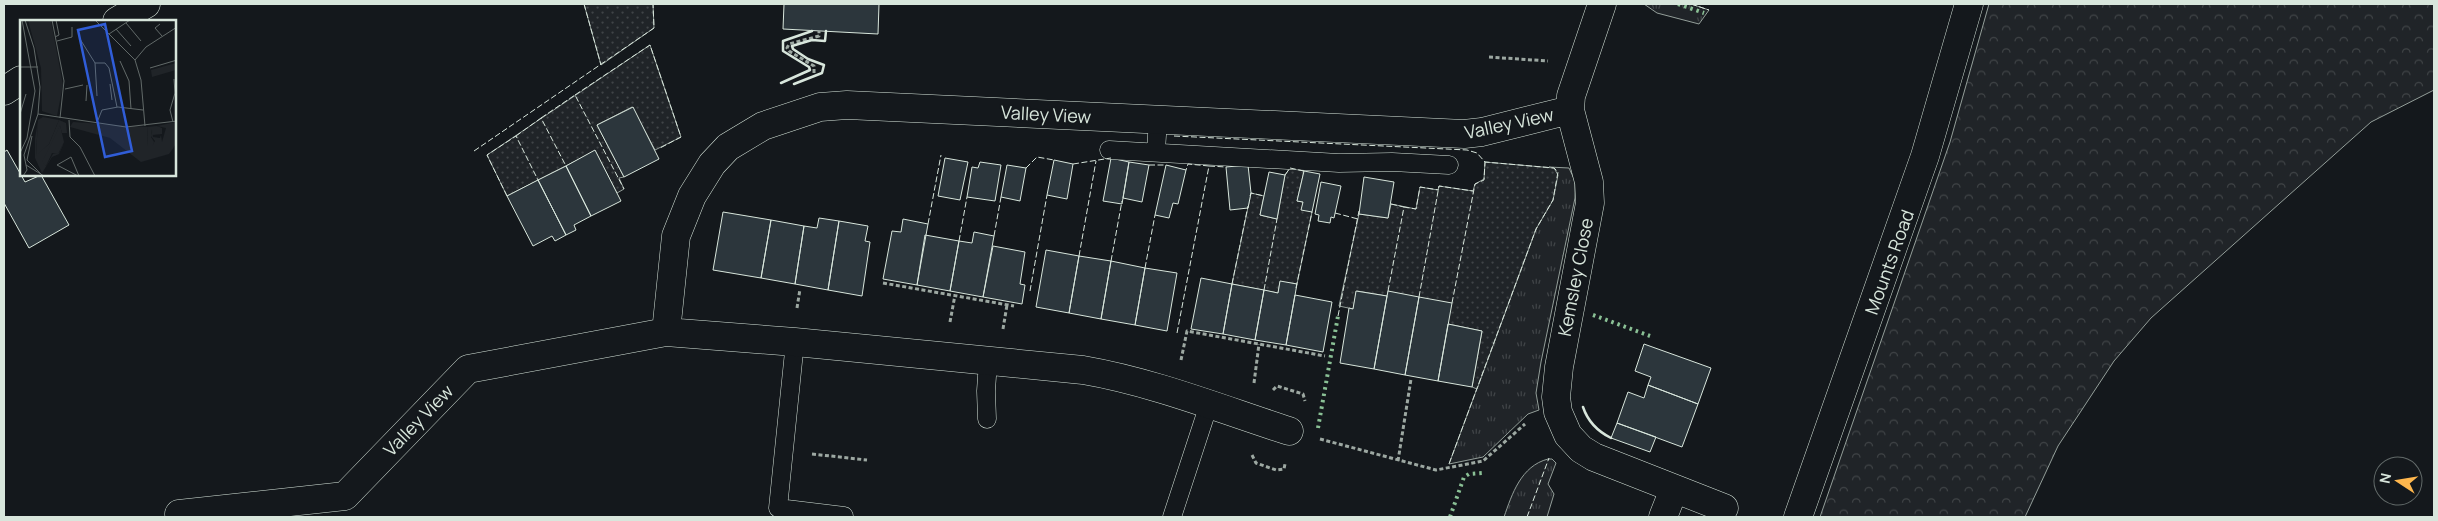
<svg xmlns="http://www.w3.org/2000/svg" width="2438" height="521" font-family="Manrope,sans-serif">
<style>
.grass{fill:url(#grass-tufts);stroke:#939e99}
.forest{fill:url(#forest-crowns);stroke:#939e99}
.park{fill:url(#park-dots);stroke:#939e99}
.building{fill:#2c363c;stroke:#d8e6dc}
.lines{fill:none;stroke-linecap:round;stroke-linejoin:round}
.service-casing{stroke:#d8e6dc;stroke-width:19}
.minor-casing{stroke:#d8e6dc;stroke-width:29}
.path{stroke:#9da8a2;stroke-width:3;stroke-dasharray:4 2.5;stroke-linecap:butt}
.service{stroke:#14181c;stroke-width:18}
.minor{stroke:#14181c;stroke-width:28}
.hedge{stroke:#8ac095;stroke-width:4;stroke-dasharray:2.5 4;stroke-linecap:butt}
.fence{stroke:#d8e6dc;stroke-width:1;stroke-dasharray:6 2.5;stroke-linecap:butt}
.wall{stroke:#d8e6dc;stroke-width:2.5}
.labels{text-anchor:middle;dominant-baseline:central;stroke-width:4;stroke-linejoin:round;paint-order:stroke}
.street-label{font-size:18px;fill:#d8e6dc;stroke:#14181c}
.inset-road{fill:none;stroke:#626a69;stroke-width:1}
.view{fill:#305dd8;fill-opacity:0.15;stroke:#305dd8;stroke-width:2.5}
.inset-edge{fill:none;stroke:#d8e6dc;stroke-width:2.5}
</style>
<defs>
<pattern id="grass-tufts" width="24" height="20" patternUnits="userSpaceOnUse" patternTransform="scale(1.25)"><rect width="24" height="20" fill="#202428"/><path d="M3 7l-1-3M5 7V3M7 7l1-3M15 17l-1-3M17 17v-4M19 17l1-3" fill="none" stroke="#404447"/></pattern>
<pattern id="forest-crowns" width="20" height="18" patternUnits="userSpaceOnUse" patternTransform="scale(1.25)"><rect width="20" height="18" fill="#202428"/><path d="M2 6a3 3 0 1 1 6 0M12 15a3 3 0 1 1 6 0" fill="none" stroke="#404447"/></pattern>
<pattern id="park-dots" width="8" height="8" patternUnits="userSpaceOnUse" patternTransform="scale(1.25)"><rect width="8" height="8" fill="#202428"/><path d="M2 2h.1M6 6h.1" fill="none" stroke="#404447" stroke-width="1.8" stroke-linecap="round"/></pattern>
</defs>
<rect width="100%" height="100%" fill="#14181c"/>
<path class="grass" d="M1644 4H1691L1709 10 1699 24 1657 13Z
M1549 167 1569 168 1575 181V198L1541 362 1536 393 1539 410 1528 414 1483 457 1449 464 1536 229 1553 200 1554 168Z
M1548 459H1552L1556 463 1548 484 1554 494 1547 517H1504C1512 494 1521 466 1548 459Z"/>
<path class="forest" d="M1989 4H2434V90L2371 122 2151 318 2114 361 2058 446 2025 517H1820L1950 142Z"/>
<path class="park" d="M584 4H653L654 28 601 65Z
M650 45 681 137 655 150 632 107 597 125 624 177 619 178 624 189 617 193 595 151 507 196 487 155Z
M1485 162 1554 168 1558 175 1553 200 1536 229 1477 389 1472 387 1482 331 1448 324 1388 291 1387 296 1357 291 1353 309 1339 306 1359 214 1388 218 1391 204 1416 209 1420 187 1438 190 1439 186 1473 191 1475 184 1484 179Z
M1290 168 1304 171 1297 201 1303 202 1312 212 1297 284 1280 282 1278 293 1232 284 1251 193 1264 196 1260 215 1277 219 1285 175Z"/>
<path class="building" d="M784 4H879L878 34 783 29Z
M633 107 659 159 624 177 597 125Z
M7 150 25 182 41 175 69 225 29 248 4 203V152Z
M595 150 621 201 591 216 566 166Z
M945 158 968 162 960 200 938 196Z
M1111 158 1129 162 1122 204 1103 201Z
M1054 160 1073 164 1067 199 1047 195Z
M980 162 1001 165 995 201 967 197 972 167 978 168Z
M1129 162 1149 165 1142 202 1123 198Z
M1007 165 1026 168 1020 201 1001 197Z
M1166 165 1186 170 1178 204 1173 203 1169 218 1155 215Z
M1248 165 1251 193 1248 208 1230 210 1226 167Z
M566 166 591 216 574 225 576 230 566 235 538 180Z
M1304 171 1320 174 1312 212 1301 210 1303 202 1297 201Z
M1269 172 1285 175 1277 219 1260 215Z
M1364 177 1394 182 1388 218 1359 214Z
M538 180 566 235 555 241 552 236 533 246 507 196Z
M1321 182 1341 186 1334 218 1331 217 1330 223 1318 221 1319 215 1315 214Z
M723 212 771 220 761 278 713 270Z
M819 218 839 221 828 290 795 284 804 226 817 228Z
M903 219 928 224 917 285 883 279 892 231 901 232Z
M771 220 804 226 795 284 761 278Z
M839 221 868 226 865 241 870 242 862 296 828 290Z
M974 232 994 236 983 297 950 291 959 241 972 243Z
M925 235 959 241 950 291 917 285Z
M993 246 1025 252 1020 284 1025 285 1022 304 983 297Z
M1046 250 1079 256 1069 313 1036 307Z
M1079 256 1111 261 1101 319 1069 313Z
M1111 261 1145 268 1135 325 1101 319Z
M1145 268 1177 273 1167 331 1135 325Z
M1201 278 1232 284 1223 334 1191 329Z
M1280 281 1297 284 1286 345 1255 340 1264 290 1278 293Z
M1232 284 1264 290 1255 340 1223 334Z
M1356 291 1387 296 1374 369 1340 363 1349 308 1353 309Z
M1388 291 1419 297 1405 375 1374 369Z
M1295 295 1332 302 1323 352 1286 345Z
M1419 297 1452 303 1438 381 1405 375Z
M1448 324 1482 331 1472 387 1438 381Z
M1644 344 1711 368 1698 404 1648 385 1651 377 1635 371Z
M1648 385 1698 404 1682 447 1617 423 1628 392 1644 398Z
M1617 423 1656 437 1650 452 1611 438Z"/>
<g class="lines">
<g class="service-casing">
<path id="service" d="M1109 150 1339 163 1392 162 1449 165
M1156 151 1158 119
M795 342 778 508 844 516
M987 419 986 391 988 361
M1172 517 1209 404"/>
</g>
<g class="minor-casing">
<path id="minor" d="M1602 4 1571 96 1570 110 1589 182 1590 203 1559 367 1556 397 1558 412 1568 435 1581 449 1594 457 1724 508
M117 21 146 4
M4 91 21 80
M666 332 676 236 692 196 712 164 728 147 763 126 820 107 847 105 1464 134 1482 132 1570 110
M179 514 345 496 468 369 666 332 795 342 1083 370C1153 382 1221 409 1289 431
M1663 517 1674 489
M1798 517 1925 156 1969 4"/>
</g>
<path class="path" d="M1489 57 1548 61
M814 73V66L789 51 787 48 789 44 819 36V31
M883 283 1014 306
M797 308 800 289
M950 322 955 295
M1003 329 1007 305
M1181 360 1187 331 1325 356
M1254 383 1259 344
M1273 390 1277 386 1303 394 1305 401
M1320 439 1436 470 1483 461 1525 424
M812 454 867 460
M1252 455 1256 463 1276 470 1284 469 1285 464
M1398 461 1411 379"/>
<use href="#service" class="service"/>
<use href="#minor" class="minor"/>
<path class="hedge" d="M1678 4 1704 13
M1593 315 1650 336
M1318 428 1338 316
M1450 517 1464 477 1469 474 1483 473"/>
<path class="fence" d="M584 4 601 65
M1691 4 1709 10
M575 95 650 45 681 137 660 148
M541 118 575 95 624 189
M516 136 541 118 566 166
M1174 136 1467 150 1477 153 1485 162 1554 168 1558 172 1553 200 1536 229 1449 464
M474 151 654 28 653 4
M1073 164 1111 158
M1149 165H1166
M1209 166 1226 167
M1026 168 1037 157 1054 160
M1285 175 1290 168 1304 171
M507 196 487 155 516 136 538 180
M1250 196 1251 193 1264 196
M1391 204 1404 207
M1335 213 1358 219
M928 224 941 155
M994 236 1001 197
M959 241 967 197
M1079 256 1096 161
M1111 261 1122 201
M1145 268 1155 215
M1232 284 1248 206
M1296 288 1312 212
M1264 290 1277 219
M1030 291 1047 195
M1388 291 1404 207 1416 209 1420 187 1439 190
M1419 297 1439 186 1473 191
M1452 303 1475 184 1484 180 1485 162
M1338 316 1359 211
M1177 333 1209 166 1188 164 1186 170
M1527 517 1549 458"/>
<path class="wall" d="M781 83 810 70 809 67 783 51V41L812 31
M794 84 822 73 824 65 808 59 793 49 792 46 812 40 825 41 826 31
M1583 407C1588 422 1597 431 1611 438"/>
</g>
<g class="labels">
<g class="street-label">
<text transform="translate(1046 114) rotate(3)">Valley View</text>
<text transform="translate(1509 123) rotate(-12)">Valley View</text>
<text transform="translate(1889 262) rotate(-70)">Mounts Road</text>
<text transform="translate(1575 277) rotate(-79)">Kemsley Close</text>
<text transform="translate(418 420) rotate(-46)">Valley View</text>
</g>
</g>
<g transform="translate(20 20)">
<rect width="156" height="156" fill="#14181c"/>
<path d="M39 100 46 103 47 113H42L40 106 23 142 26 146 33 134 39 133 43 124V125L39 134 32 137 22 153 15 138V118L18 101 16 135 29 124ZM137 106 142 108V114L132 115 131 109V117L134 122 133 126H128L127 107Z" fill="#202428"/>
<path d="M8 0 31 1 43 65 37 96 22 91 21 48ZM156 43V50L132 57 131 50ZM23 97 39 100 29 124 16 136 18 100ZM53 102 127 107 128 126H132L135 121 131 116 132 110 133 117 140 118 141 115 142 122 146 108 137 106 156 102V124L149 134 121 142 90 118 50 107ZM40 105 44 122 38 134 32 133 26 146 22 142Z" fill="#202428"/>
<path class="inset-road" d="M32 0 44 61 40 98M75 0 115 40 121 60 125 106M106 3 121 21M140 4 135 8 142 16M96 9 111 26M89 14 110 0M35 17 39 15 36 0M60 19 75 43 77 76M37 21 52 17V7M115 40 126 27 157 7M100 41 109 61 111 89M75 43H85L89 48 97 87M0 47H18M130 48 157 40M90 64 92 80M45 69 63 65M66 81 67 65M0 94 6 74M18 94 106 107 157 101M49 100 50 117 60 127 75 156M78 100 82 90 98 87 123 90M153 102 150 90 155 73 154 59M12 116 7 140 22 155M0 133 7 118 15 71 2 0M6 145 24 156M3 156 7 150 4 135 18 94 20 67 14 28 5 0M58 156 37 145 51 137 59 156"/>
<path class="view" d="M85 4 112 131 85 137 58 10Z"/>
<rect width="156" height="156" class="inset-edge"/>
</g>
<rect width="2438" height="521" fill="none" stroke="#d8e6dc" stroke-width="10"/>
<g transform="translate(2398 481) rotate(282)"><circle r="24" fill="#14181c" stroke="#626a69"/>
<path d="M0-4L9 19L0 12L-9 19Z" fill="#ffb74d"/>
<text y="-8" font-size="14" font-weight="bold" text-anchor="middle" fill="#d8e6dc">N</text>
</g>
</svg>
